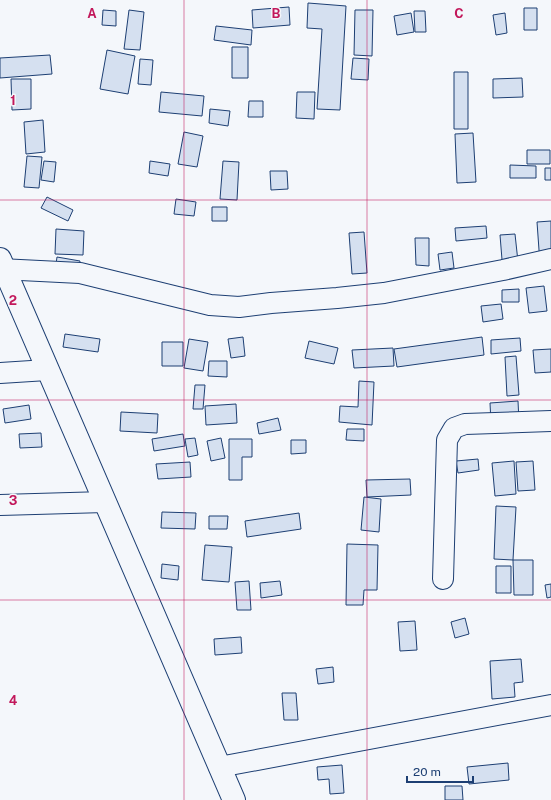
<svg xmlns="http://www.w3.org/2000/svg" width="551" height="800" font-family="'Public Sans',sans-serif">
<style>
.building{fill:#d5e0f0;stroke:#1d3f73}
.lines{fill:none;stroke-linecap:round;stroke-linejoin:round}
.minor-casing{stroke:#1d3f73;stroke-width:22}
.tertiary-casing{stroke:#1d3f73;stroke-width:24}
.minor{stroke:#f4f7fb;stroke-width:20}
.tertiary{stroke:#f4f7fb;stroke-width:22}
.grid{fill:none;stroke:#c2185b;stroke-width:1;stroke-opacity:0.55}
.grid-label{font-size:13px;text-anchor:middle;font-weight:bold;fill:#c2185b;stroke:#f4f7fb;stroke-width:3;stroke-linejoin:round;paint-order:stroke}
</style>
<rect width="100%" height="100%" fill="#f4f7fb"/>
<path class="building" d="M308 3 346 6 340 110 317 109 322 29 307 28Z
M289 7 290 25 253 28 252 10Z
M524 8H537V30H524Z
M103 10 116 11V26L102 25Z
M129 10 144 12 140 50 124 49Z
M355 10H373L372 56 354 55Z
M414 11H425L426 32H415Z
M411 13 414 32 397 35 394 16Z
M505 13 507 33 496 35 493 15Z
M216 26 252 30 251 45 214 40Z
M232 47H248V78H232Z
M107 50 135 56 128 94 100 89Z
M50 55 52 74 0 78V58Z
M353 58 369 59 368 80 351 79Z
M140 59 153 60 151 85 138 84Z
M454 72H468V129H454Z
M522 78 523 97 493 98V79Z
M11 79H31V109L12 110Z
M161 92 204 96 202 116 159 112Z
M297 92H315L314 119 296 118Z
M249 101H263V117H248Z
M210 109 230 111 228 126 209 123Z
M43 120 45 152 26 154 24 122Z
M184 132 203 136 197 167 178 164Z
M473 133 476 182 457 183 455 134Z
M527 150H550V164H527Z
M27 156 42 157 39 188 24 187Z
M44 161 56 162 54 182 41 180Z
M150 161 170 164 168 176 149 173Z
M223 161 239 162 237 200 220 199Z
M510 165 536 166V178H510Z
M545 168H551V180H545Z
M270 171H287L288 189 271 190Z
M47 197 73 210 68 221 41 208Z
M176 199 196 202 194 216 174 214Z
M212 207H227V221H212Z
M551 221V263L540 264 537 222Z
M486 226 487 238 456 241 455 228Z
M56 229 84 231 83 255 55 254Z
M364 232 367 273 352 274 349 233Z
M515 234 519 271 503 272 500 235Z
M415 238H429V266L416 265Z
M452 252 454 268 440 270 438 254Z
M57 257 80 261 78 275 55 271Z
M544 286 547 311 529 313 526 288Z
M519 289V302H502V290Z
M501 304 503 319 483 322 481 306Z
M65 334 100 339 98 352 63 347Z
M243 337 245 356 231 358 228 339Z
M482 337 484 355 397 367 394 349Z
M520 338 521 351 491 354V340Z
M189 339 208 342 203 371 184 368Z
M309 341 338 348 334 364 305 358Z
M162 342H183V366H162Z
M393 348 394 366 354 368 352 350Z
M551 349V372L535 373 533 350Z
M516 356 519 395 507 396 505 357Z
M209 361H227V377L208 376Z
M359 381 374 382 372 425 339 422 340 406 358 407Z
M195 385H205L203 409H193Z
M518 401 519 422 491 423 490 403Z
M236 404 237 423 206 425 205 406Z
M29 405 31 419 5 423 3 409Z
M121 412 158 414 157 433 120 431Z
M278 418 281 430 259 434 257 423Z
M347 429H364V441L346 440Z
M41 433 42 447 20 448 19 434Z
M183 434 185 446 154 451 152 439Z
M195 438 198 455 188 457 185 439Z
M221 438 225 458 211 461 207 441Z
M229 439H252V457H242V480H229Z
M291 440H306V453L291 454Z
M478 459 479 470 458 473 456 461Z
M514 461 516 494 495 496 492 463Z
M533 461 535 490 518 491 516 462Z
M190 462 191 477 158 479 156 464Z
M410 479 411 495 367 497 366 480Z
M364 497 381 499 379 532 361 530Z
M496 506 516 507 513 560 494 559Z
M162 512 196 513 195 529 161 528Z
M299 513 301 529 247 537 245 521Z
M209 516H228L227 529H209Z
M347 544 378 545 377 590H364L363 605H346Z
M205 545 232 547 229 582 202 580Z
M513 560H533V595H514Z
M162 564 179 566 178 580 161 578Z
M496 566H511V593H496Z
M249 581 251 610H237L235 582Z
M280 581 282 595 261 598 260 583Z
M551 584V597L547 598 545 585Z
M465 618 469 634 455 638 451 622Z
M415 621 417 650 400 651 398 622Z
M241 637 242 653 215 655 214 639Z
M521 659 523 682 514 683 515 697 492 699 490 661Z
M333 667 334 682 318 684 316 669Z
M282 693H296L298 720H284Z
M508 763 509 780 469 784 467 767Z
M342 765 344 793 330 794 329 779 318 780 317 767Z
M445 786H462L463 800H445Z"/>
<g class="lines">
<g class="minor-casing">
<path id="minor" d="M0 269 80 273 210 305 239 307 271 303 337 298 384 293 503 270 551 259
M0 373 47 370
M0 505 105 502
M443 579 447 440 454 428 465 424 551 421
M219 767 551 705"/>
</g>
<g class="tertiary-casing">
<path id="tertiary" d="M0 259 234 800"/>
</g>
<use href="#minor" class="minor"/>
<use href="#tertiary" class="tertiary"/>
</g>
<path class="grid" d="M184 0V800M367 0V800M0 200H551M0 400H551M0 600H551"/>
<g class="grid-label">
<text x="92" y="18">A</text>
<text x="276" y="18">B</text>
<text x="459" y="18">C</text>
<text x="13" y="105">1</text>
<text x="13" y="305">2</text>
<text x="13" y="505">3</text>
<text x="13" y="705">4</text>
</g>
<path d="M407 776v6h66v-6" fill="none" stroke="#1d3f73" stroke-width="2"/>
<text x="413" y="776" font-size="12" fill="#1d3f73" stroke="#f4f7fb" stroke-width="3" paint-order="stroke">20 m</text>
</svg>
